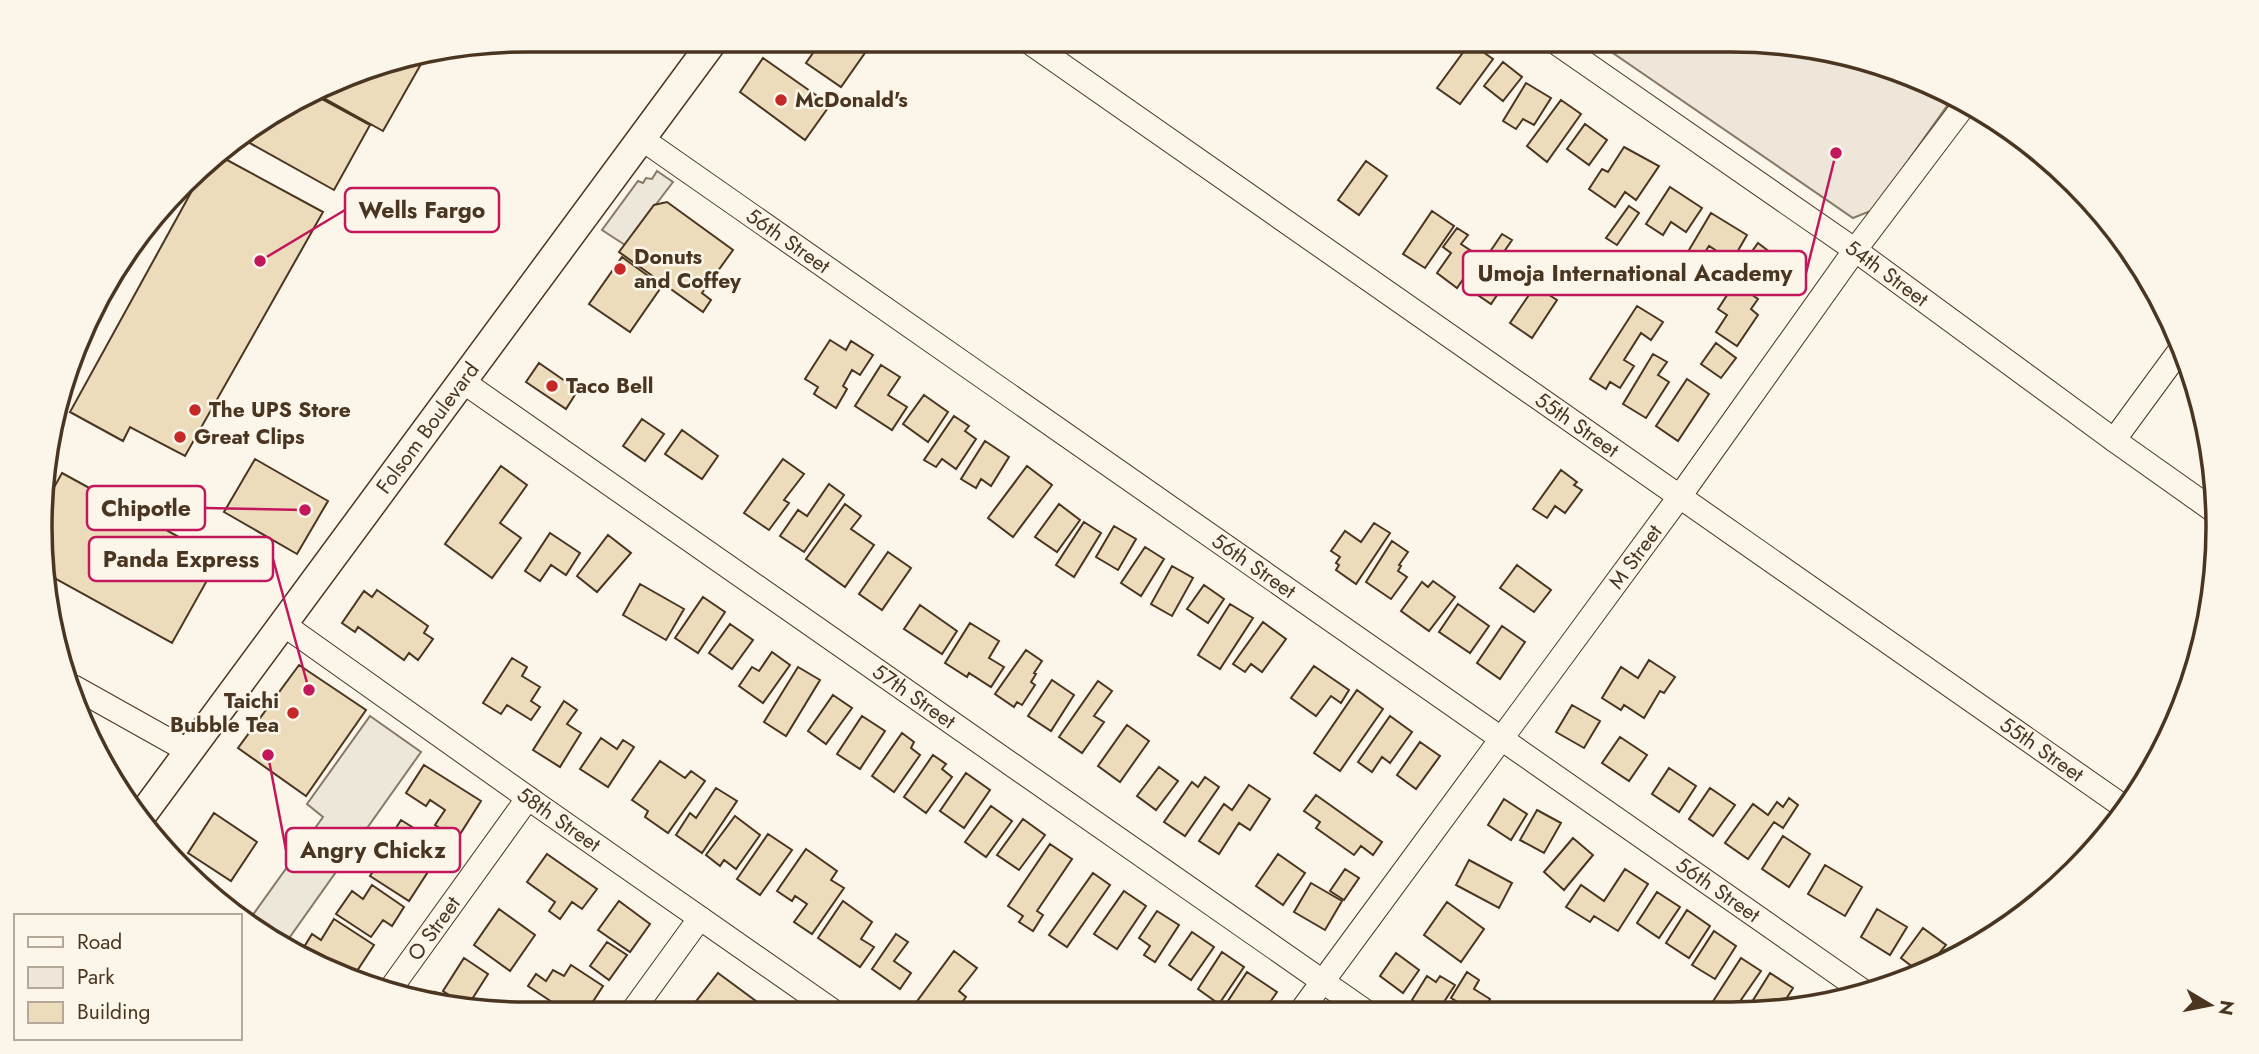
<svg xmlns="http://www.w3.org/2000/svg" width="2259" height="1054" font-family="Jost,sans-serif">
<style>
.green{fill:#ede6d9;stroke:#887966;stroke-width:2}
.parking{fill:#ede7d9;stroke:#887966;stroke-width:2}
.building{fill:#ecdcbc;stroke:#4a3520;stroke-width:2}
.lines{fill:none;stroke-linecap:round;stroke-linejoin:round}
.minor-casing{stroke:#4a3520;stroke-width:25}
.major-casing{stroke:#4a3520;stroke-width:31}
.minor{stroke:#fbf6e9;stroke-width:23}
.major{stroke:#fbf6e9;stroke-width:28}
.poi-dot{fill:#c62828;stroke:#fbf6e9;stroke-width:2.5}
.labels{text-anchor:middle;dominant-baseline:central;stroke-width:5;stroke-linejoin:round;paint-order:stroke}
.poi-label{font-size:21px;font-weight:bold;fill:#4a3520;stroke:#fbf6e9;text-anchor:start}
.street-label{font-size:21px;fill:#4a3520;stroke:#fbf6e9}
.rim{fill:none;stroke:#4a3520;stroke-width:3.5}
.leader{fill:none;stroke:#c2185b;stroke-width:2.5}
.callout-dot{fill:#c2185b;stroke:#fbf6e9;stroke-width:2.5}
.callout{fill:#fbf6e9;stroke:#c2185b;stroke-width:2.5}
.callout-label{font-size:23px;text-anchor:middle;font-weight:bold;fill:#4a3520}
</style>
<rect width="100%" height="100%" fill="#fbf6e9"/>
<path class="green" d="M1594 40H1732L1827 50 1918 77 1954 96 1873 210 1853 218Z"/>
<path class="parking" d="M657 171 673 182 625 245 602 230 638 181 643 183 646 178 652 179Z
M370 716 421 752 287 941 252 916 323 817 307 804Z"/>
<path class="building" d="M822 40H874L841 87 806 63Z
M1470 43 1493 59 1460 104 1437 88Z
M425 57 383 131 313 92 370 66Z
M763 58 830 105 805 140 740 92Z
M1503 62 1522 77 1503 101 1484 86Z
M1526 83 1551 98 1534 125 1523 119 1516 129 1503 121Z
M311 93 370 125 334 190 239 137 284 105Z
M1561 100 1581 114 1547 162 1527 146Z
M1585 124 1607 140 1589 165 1567 149Z
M1624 147 1659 166 1636 200 1625 192 1615 207 1589 189 1602 169 1608 172Z
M216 154 323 212 185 456 130 427 123 441 70 412 210 158Z
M1366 161 1387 176 1359 215 1338 200Z
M1670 187 1702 208 1686 232 1671 222 1663 235 1646 224Z
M667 202 733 250 702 293 711 300 703 312 619 252 654 205Z
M1629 206 1639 213 1617 245 1606 238Z
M1432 211 1454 226 1425 268 1403 254Z
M1711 213 1747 235 1732 261 1709 246 1702 257 1689 250Z
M1457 228 1468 235 1461 244 1479 256 1457 288 1437 273 1451 253 1443 247Z
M1502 234 1512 240 1497 262 1512 273 1491 304 1466 287Z
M1758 243 1796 272 1779 294 1756 278 1750 286 1735 275Z
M622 257 662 286 630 332 589 304Z
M1735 283 1758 299 1751 309 1758 315 1737 346 1716 332 1727 315 1718 309Z
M1535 286 1557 300 1532 338 1510 323Z
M1637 306 1663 322 1651 340 1641 333 1624 360 1634 366 1620 388 1610 382 1606 389 1590 379Z
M830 340 846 350 851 341 873 355 860 375 852 370 843 386 847 389 836 408 814 394 818 387 805 379Z
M1716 343 1736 358 1721 378 1701 364Z
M1653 354 1667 362 1658 375 1669 382 1646 418 1623 404Z
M539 363 578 390 566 409 526 382Z
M881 365 900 377 888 395 907 407 892 430 855 406Z
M1687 379 1709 394 1678 441 1656 426Z
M924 395 948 412 928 442 903 424Z
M954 416 969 426 965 431 976 439 956 469 942 459 936 467 924 460Z
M642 419 664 434 645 461 623 446Z
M682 430 718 456 702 479 665 454Z
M985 441 1009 457 991 486 981 479 976 488 961 479Z
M255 459 328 501 297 554 224 512Z
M783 459 804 474 784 500 789 503 769 530 744 513Z
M501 466 527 485 500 523 521 538 492 578 445 544Z
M1027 466 1052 485 1013 537 988 518Z
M1561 470 1577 482 1574 485 1582 490 1565 513 1555 506 1547 518 1533 509Z
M62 473 219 559 172 643 45 573 40 527 42 509Z
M829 484 844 495 804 552 780 536 798 510 807 516Z
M845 504 861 516 851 529 874 545 845 587 806 559Z
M1059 504 1080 520 1057 552 1035 537Z
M1084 522 1101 533 1074 577 1056 565Z
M1374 523 1390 533 1356 584 1336 570 1339 565 1336 563 1340 557 1331 551 1345 531 1361 542Z
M1114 526 1136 539 1118 570 1096 557Z
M550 533 580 553 566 575 551 565 540 581 525 571Z
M608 535 631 553 597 592 577 576Z
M1392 541 1408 552 1399 565 1401 566 1398 571 1407 577 1391 599 1366 582Z
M1145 547 1164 559 1141 596 1121 583Z
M888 552 911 568 882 610 859 594Z
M1517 565 1551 590 1534 612 1500 588Z
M1172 566 1193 578 1172 616 1151 604Z
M1433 581 1455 597 1429 631 1401 611 1422 582 1428 587Z
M640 584 684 609 666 640 623 615Z
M1204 585 1224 599 1208 623 1187 609Z
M377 590 428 626 424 633 433 639 418 660 409 653 404 660 358 627 355 632 342 623 364 591 372 597Z
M703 597 725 612 698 653 675 638Z
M1230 604 1253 618 1220 669 1198 655Z
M1458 604 1489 626 1470 653 1439 632Z
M920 605 957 631 942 654 904 629Z
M1263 622 1286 639 1262 672 1251 664 1245 672 1233 664Z
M970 623 999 641 989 658 1004 667 991 687 969 673 967 677 945 663Z
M730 624 753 640 732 669 709 653Z
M1502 626 1525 642 1500 679 1477 663Z
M1026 650 1042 661 1034 673 1036 674 1031 682 1035 685 1022 705 1017 702 1014 707 995 694Z
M772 652 790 665 763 703 739 686 752 667 759 671Z
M512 658 527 667 522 676 540 687 531 701 540 707 531 720 507 705 501 714 483 703Z
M1649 660 1675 677 1664 693 1660 691 1644 718 1624 705 1621 710 1602 698 1621 667 1638 678Z
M299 665 366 710 306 796 238 748Z
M1314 666 1349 690 1341 703 1331 696 1316 716 1291 698Z
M798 667 820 680 786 736 764 722Z
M1052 680 1074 695 1051 731 1028 716Z
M1098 681 1112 691 1094 716 1104 722 1082 753 1059 737Z
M1357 690 1383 709 1340 771 1314 753Z
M833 695 852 708 826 744 808 731Z
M564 701 577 710 567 724 581 733 560 767 533 750Z
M1572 705 1600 721 1584 748 1556 732Z
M862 716 885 731 860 769 837 754Z
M1390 716 1412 732 1390 763 1382 757 1372 772 1358 762Z
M1127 725 1149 741 1120 782 1098 766Z
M902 733 914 742 911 748 920 755 894 792 872 776Z
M1620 737 1647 755 1629 781 1602 763Z
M601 738 617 749 623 740 634 747 608 787 580 769Z
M1420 742 1440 756 1416 789 1397 775Z
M933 755 946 764 942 769 952 777 926 813 904 797Z
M660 761 685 778 691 771 705 781 668 833 645 817 648 811 632 800Z
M424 765 481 801 457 839 435 825 445 810 430 800 426 806 406 793Z
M1159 767 1178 781 1156 810 1137 796Z
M1669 768 1696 786 1679 812 1652 794Z
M966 773 990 790 964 828 940 811Z
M1205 777 1219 787 1185 836 1164 822 1192 782 1198 787Z
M1249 785 1270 799 1250 830 1239 823 1219 854 1199 841 1224 804 1232 810Z
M716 788 737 801 702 853 676 835 690 813 696 818Z
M1710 788 1735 805 1713 836 1689 819Z
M1316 795 1382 842 1373 855 1361 846 1354 855 1316 828 1320 822 1304 811Z
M1789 798 1798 805 1783 828 1774 822 1748 859 1725 843 1753 804 1768 815 1777 802 1783 807Z
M1504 799 1527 814 1511 840 1488 825Z
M991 806 1012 821 986 857 965 842Z
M1537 810 1561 823 1544 853 1520 840Z
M214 813 257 842 231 881 188 853Z
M735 816 760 835 736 869 724 860 720 866 706 855Z
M1023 819 1045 835 1019 870 997 855Z
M401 820 444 847 409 901 370 876 396 836 392 834Z
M768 834 792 850 760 895 737 879Z
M1783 836 1810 854 1789 887 1762 869Z
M1573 838 1593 855 1564 890 1544 872Z
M1050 844 1072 859 1037 911 1043 915 1033 931 1019 922 1023 916 1008 906Z
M806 849 837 871 831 880 844 888 812 934 794 922 807 904 795 896 792 901 777 891Z
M547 854 597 889 582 909 572 902 560 919 549 911 555 902 527 882Z
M1278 854 1305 873 1283 905 1256 886Z
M1469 860 1512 883 1499 908 1456 885Z
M1825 865 1862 887 1845 916 1808 894Z
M1345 869 1359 878 1344 900 1330 891Z
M1625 869 1648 884 1618 931 1594 916 1590 922 1566 907 1581 885 1604 901Z
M1093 873 1110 885 1067 947 1049 935Z
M1311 883 1342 901 1325 930 1294 912Z
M372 885 404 907 392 926 383 920 371 937 336 914 352 891 363 899Z
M1124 891 1146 906 1117 949 1094 934Z
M1657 892 1680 907 1659 938 1637 923Z
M619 901 650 924 630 952 598 930Z
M843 901 872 922 861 939 874 947 860 967 818 938Z
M1447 902 1484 929 1461 962 1424 935Z
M499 909 535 935 510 971 474 945Z
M1877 909 1907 927 1890 955 1861 937Z
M1687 910 1710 926 1689 958 1666 943Z
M1157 911 1179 925 1155 962 1144 955 1150 946 1139 938Z
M334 919 374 945 351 980 341 977 301 952 312 934 321 940Z
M1923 928 1946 945 1922 974 1901 958Z
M1714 931 1736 946 1715 979 1692 965Z
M1192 932 1214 947 1191 980 1169 965Z
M896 934 908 942 894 961 911 973 900 989 872 969Z
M607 942 627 955 609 980 590 966Z
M954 951 977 968 959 991 966 997 955 1012H927L915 1004Z
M1222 952 1244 967 1219 1004 1198 989Z
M1396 953 1419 970 1403 993 1380 976Z
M464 958 488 974 467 1007 443 991Z
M1741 958 1761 971 1734 1010H1715L1710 1006Z
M571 965 603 986 585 1014H570L528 986 536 974 546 981 553 970 564 976Z
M1247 972 1277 992 1264 1011H1230L1224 1007Z
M1467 972 1479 980 1474 989 1490 999 1483 1011H1449L1456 1001 1451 998Z
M718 973 764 1007 760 1013H687Z
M1770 973 1793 988 1779 1010H1747Z
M1427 976 1436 982 1440 976 1455 985 1438 1011H1428L1412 1000Z
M435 992 455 1007 427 1003Z"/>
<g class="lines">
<g class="minor-casing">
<g id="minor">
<path id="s1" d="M1026 40 2127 809"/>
<path id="s2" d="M1552 40 1855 250 2114 440 2217 513"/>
<path id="s3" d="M642 139 1863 991"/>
<path id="s4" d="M462 381 1365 1011"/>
<path d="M2114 440 2183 346"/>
<path id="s5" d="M283 624 528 798 836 1013"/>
<path d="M74 687 190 752"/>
<path id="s6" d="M389 991 528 798"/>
<path id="s7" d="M1301 1011 1680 496 1855 250 1966 103"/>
<path d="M631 1013 700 918"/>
</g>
</g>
<g class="major-casing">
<g id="major">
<path id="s8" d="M142 815 714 40"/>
</g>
</g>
<use href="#minor" class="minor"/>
<use href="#major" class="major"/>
</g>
<g class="poi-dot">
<circle cx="781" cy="100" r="7"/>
<circle cx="620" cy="269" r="7"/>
<circle cx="552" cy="386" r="7"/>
<circle cx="195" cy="410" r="7"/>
<circle cx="180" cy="437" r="7"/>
<circle cx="293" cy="713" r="7"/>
</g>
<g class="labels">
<g class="poi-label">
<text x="795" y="100">McDonald's</text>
<text x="634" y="257">Donuts<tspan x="634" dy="24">and Coffey</tspan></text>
<text x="566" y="386">Taco Bell</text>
<text x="209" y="410">The UPS Store</text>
<text x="194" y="437">Great Clips</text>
<text x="279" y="701" text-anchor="end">Taichi<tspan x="279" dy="24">Bubble Tea</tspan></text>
</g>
<g class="street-label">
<text stroke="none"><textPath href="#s3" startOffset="178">56th Street</textPath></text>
<text stroke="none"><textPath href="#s2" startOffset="408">54th Street</textPath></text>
<text stroke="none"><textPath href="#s1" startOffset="672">55th Street</textPath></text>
<text stroke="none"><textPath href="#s8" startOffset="481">Folsom Boulevard</textPath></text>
<text stroke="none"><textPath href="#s7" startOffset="564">M Street</textPath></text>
<text stroke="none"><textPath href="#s3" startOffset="746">56th Street</textPath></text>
<text stroke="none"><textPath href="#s4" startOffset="551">57th Street</textPath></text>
<text stroke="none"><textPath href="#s1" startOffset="1239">55th Street</textPath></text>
<text stroke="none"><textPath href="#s5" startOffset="338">58th Street</textPath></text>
<text stroke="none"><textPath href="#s3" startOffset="1312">56th Street</textPath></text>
<text stroke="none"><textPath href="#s6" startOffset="77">O Street</textPath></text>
</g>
</g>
<path d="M0 0H2259V1054H0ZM527 52H1731A475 475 0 0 1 2206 527V527A475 475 0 0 1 1731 1002H527A475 475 0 0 1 52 527V527A475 475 0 0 1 527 52Z" fill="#fbf6e9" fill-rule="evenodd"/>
<path class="rim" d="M527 52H1731A475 475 0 0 1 2206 527V527A475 475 0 0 1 1731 1002H527A475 475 0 0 1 52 527V527A475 475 0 0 1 527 52Z"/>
<path class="leader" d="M260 261L345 210M1836 153L1806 273M305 510L205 508M309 690L273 559M268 755L286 850"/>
<g class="callout-dot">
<circle cx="260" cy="261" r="7"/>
<circle cx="1836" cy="153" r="7"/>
<circle cx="305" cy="510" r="7"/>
<circle cx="309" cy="690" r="7"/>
<circle cx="268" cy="755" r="7"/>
</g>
<g class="callout">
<rect x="345" y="188" width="154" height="44" rx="7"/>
<rect x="1463" y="251" width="343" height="44" rx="7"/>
<rect x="87" y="486" width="118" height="44" rx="7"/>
<rect x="89" y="537" width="184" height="44" rx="7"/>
<rect x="286" y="828" width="174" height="44" rx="7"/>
</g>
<g class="callout-label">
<text x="422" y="218">Wells Fargo</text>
<text x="1635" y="281">Umoja International Academy</text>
<text x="146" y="516">Chipotle</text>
<text x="181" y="567">Panda Express</text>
<text x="373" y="858">Angry Chickz</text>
</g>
<rect x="14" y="914" width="228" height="126" fill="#fbf6e9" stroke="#b4a999" stroke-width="2"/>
<rect x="28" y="937" width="35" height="10" fill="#fbf6e9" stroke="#b4a999" stroke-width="2"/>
<text x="77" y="949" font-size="21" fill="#4a3520">Road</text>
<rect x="28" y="967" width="35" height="21" fill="#ede6d9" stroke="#b4a999" stroke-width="2"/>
<text x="77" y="984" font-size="21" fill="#4a3520">Park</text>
<rect x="28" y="1002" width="35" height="21" fill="#ecdcbc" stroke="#b4a999" stroke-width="2"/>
<text x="77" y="1019" font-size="21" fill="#4a3520">Building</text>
<g transform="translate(2210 1005) rotate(100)" stroke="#fbf6e9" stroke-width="5" paint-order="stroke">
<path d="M0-5L12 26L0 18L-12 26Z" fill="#4a3520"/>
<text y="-10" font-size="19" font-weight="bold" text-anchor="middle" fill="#4a3520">N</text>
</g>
</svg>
